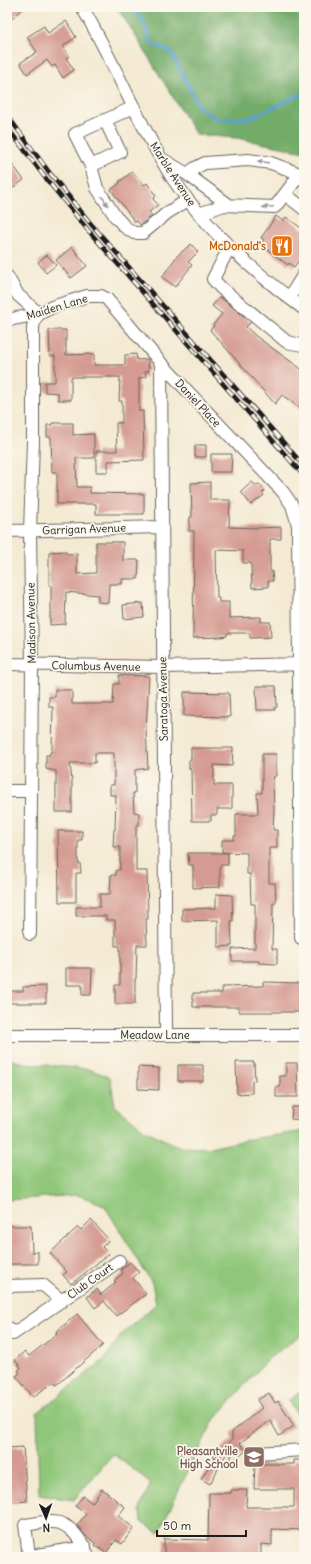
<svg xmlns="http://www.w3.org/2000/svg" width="311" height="1564" font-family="Delius,sans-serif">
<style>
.green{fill:#8fc679;stroke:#56714a}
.forest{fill:#73ab69;stroke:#486442}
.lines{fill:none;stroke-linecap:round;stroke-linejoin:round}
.stream{stroke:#59a2d0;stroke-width:3.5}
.building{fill:#d59b92}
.minor-casing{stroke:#68645c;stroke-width:14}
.minor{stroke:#fff;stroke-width:12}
.rail-casing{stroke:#1c1c1c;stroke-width:4.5}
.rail{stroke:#fbf7ec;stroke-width:3;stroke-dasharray:9;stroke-linecap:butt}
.oneway{fill:#999}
.labels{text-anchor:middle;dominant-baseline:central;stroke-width:3.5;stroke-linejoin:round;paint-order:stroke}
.street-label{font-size:11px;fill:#1c1c1c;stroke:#fbf7ec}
.food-label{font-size:11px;font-weight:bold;fill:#c56008;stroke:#fbf7ec;text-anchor:end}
.education-label{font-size:11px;font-weight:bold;fill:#785e54;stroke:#fbf7ec;text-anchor:end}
</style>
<rect width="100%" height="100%" fill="#fbf7ec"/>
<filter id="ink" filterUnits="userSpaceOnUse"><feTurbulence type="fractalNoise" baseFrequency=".025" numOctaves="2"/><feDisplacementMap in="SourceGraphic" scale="8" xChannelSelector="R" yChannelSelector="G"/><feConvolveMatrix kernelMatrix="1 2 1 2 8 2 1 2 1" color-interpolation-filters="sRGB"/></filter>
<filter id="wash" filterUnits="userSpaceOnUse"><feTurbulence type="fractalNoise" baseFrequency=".012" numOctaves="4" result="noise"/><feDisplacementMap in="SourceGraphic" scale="16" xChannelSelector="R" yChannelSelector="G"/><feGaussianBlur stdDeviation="0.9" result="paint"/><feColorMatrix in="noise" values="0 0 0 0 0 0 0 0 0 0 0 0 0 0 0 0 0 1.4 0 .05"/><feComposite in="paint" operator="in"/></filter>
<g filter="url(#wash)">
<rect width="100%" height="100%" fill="#f4ead3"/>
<path class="green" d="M7 1059 25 1063 88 1069 110 1077 115 1106 145 1130 179 1147 210 1148 250 1139 304 1131V1332L267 1360 214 1420 182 1483 159 1533 141 1522 140 1508 151 1483 113 1454 74 1500 39 1495 37 1413 105 1359 122 1334 156 1304 152 1283 104 1205 78 1195 7 1200Z
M304 1389V1420L302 1421 288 1401Z"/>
<path class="forest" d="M116 7H304V152L237 138 196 135 130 27Z"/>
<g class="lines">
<path class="stream" d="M131 7 143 20 151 43 171 52 199 107 218 120 250 118 300 95 304 96"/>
</g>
<g id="blocks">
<path class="building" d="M7 7H25L7 23Z
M66 21 76 37 63 46 69 56 66 58 74 70 63 78 55 65 52 67 47 60 27 74 20 63 37 52 27 37 44 26 48 33Z
M7 157 24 180 7 192Z
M132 172H133L144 185 147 183 156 196 153 199 158 205 149 212 152 216 140 225 137 221 135 222 111 190 120 183 119 182Z
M276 216 283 221 286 217 304 230V253L294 267 289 263 288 265 260 244 264 240 261 238Z
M191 244 198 252 188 262 192 265 175 287 162 277 177 256Z
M72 247 87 266 71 278 56 260Z
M47 255 56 265 46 273 38 262Z
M220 297 251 322 246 327 257 337 304 371V411L282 395 275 404 210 330 214 326 213 325 222 314 212 306Z
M49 330H66V355L94 354V365H125V355L136 354 137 360 148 359 149 371H145L146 377 139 378V411H143L144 460 108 461V472H96V451H117L116 423H122V401H119L120 377H71V400H58V393L45 392V382H55V356H50Z
M52 423H73V435L94 434V458H76L77 487H90V493L144 494V514H96V504H57V472H52L51 437H47V425H52Z
M195 445H206V457H195Z
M211 454H232L231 472H211Z
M210 482V500H230L229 527 257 528 281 527V539H270V571H272L273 581H268V587L252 588 251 563H243V551L216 550 217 598H219V602H229V618L261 617V622H270L271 637 250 638V633H227V636L220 637 193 638 194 531H189L190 517H192L191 483Z
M252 482 256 486 259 484 265 491 262 493 264 495 251 505 241 492Z
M96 542H123V560H139L138 579H122V584H109L108 603 98 602V595L66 592 65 624 50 625V612H51V585H49V552L66 551V554L77 553V574L96 573Z
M143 603 144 617 124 619 123 605Z
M119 675 149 676 146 730 148 768 135 770V793H133L134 812 139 813V825H136V871H147L148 919H146L147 945H137L136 979H135V1004H115V985H120V946H115V920H106V916H76V907H100V894H110L111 875H116V870H120V847H113L114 830H115L116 795H110V785H114V753H95V763H70L72 781V812H56V771L46 769V755H50V752H52L53 707H49V697H55V690H72V704H113L114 684H119Z
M256 686H276L277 707H275V710H257Z
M184 692 229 693 230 717 184 716Z
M191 748H233L232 766 214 765V785H232V809H217V815H211V821H192L191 769H189V760H191Z
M262 754H276V776H274L273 781 274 810 273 830H277V848H269V883H275L276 903H273L272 949H277V964L259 963V961H232V949L255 948V904H251L250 874H247V853L222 852V840H234V836H236V814H258L257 793H262Z
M58 831H82V840H78V863H80L81 873H76V902H59Z
M188 853H228V865H220V887L193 888V865H189Z
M216 894 232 895 233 921H231L232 946 218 947V920L182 921V909L216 908Z
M66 968H92L91 995H82V985H66Z
M263 982 300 983V987H304V1012H239V1007H193V993H222V987L263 986Z
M46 986V1003H7V991H23V987Z
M236 1062H254L255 1080 252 1081V1093L237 1094Z
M286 1063H297L298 1097H276V1087H280V1076H286Z
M178 1065H203V1081H178Z
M138 1067 159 1068V1090L138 1089Z
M292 1107H304V1120L291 1119Z
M91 1220 109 1240 102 1247 109 1254 71 1284 63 1275 67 1272 50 1253 78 1227 81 1230Z
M7 1226H31L32 1252H38V1264H10V1255H7Z
M130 1262 139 1272 133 1278 146 1294 116 1316 104 1301 95 1308 87 1297 97 1289 101 1295 116 1282 114 1281 123 1273 121 1270Z
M77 1314 103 1345 57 1385 54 1382 33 1397 16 1376 20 1373 18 1370 21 1368 15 1360 25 1351 29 1356 57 1334 56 1332Z
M269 1393 275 1403 278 1401 294 1426 279 1436 270 1420 240 1443 246 1451 231 1462V1445L210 1484 201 1479 209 1466 216 1460 213 1455 232 1440V1432L262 1408 257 1400Z
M23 1447 27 1501 7 1503V1448Z
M294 1460H304V1530L272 1529V1545L261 1544V1557H164V1539L208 1540 209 1493H231V1490H247L246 1507H294V1489H254L255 1464H294Z
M102 1489 125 1507 118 1516 134 1528 122 1544 116 1540 106 1553 95 1545 96 1544 86 1536 77 1525 86 1514 75 1506 83 1496 92 1503Z"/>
</g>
</g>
<g filter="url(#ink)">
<use href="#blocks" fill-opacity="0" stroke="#68645c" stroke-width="1"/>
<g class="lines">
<g class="minor-casing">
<path id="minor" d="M82 7C115 63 138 124 173 179 208 232 254 272 304 309
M105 120 120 152 91 166 75 134 134 107
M162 159 187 174 229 205
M91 166 97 188 115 216 125 227 134 233H143L167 213 188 200
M187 174 195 168 205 163 248 160 271 163 300 174
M285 194 304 209
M199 214 224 205 275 207 300 174 304 176
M229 248 213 279 221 288 287 342 302 345 304 343
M7 276 18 295 39 314 35 319 33 327V442L30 531 32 665 30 934
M289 298 304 274
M7 320 39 314 52 307 87 296H101L107 299 161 363 283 492 292 505 298 525 301 938
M161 363 166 1035
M7 531 161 527
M7 664 163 667 304 664
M7 791H31
M7 1035H304
M7 1286 43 1285 62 1301
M7 1327 13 1334 119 1261
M257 1453 304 1450
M29 1556 25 1525C34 1524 44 1521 53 1522 70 1522 83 1542 88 1557
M25 1557 85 1547"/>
</g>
<use href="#minor" class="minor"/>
<g class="rail-casing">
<path id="rail" d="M7 115 49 172 91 224 304 466
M7 127 43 175 87 229 304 476"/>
</g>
<use href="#rail" class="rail"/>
</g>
<defs><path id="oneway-solid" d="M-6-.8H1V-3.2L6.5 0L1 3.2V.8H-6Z"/></defs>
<g class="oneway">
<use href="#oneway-solid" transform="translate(263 162) rotate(-172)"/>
<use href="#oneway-solid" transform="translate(105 201) rotate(57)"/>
<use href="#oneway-solid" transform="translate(268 207) rotate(178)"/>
</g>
</g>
<defs>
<g id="restaurant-square" transform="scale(1.15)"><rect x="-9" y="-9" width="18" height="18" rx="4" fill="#e8710a" stroke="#fbf7ec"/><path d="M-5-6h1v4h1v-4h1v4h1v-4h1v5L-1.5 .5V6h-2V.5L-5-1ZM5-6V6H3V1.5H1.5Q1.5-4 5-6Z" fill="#fff"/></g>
<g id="school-square" transform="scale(1.15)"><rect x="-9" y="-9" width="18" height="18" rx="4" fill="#8d6e63" stroke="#fbf7ec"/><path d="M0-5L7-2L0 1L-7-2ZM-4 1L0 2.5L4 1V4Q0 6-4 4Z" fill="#fff"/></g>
</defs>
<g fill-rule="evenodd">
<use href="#restaurant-square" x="282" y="246"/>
<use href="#school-square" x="254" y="1457"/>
</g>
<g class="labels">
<g class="street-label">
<text transform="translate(173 174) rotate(57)">Marble Avenue</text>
<text transform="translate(57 307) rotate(-17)">Maiden Lane</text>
<text transform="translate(198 403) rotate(47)">Daniel Place</text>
<text transform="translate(84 529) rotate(-2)">Garrigan Avenue</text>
<text transform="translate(31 623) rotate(-91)">Madison Avenue</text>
<text transform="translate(96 666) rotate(1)">Columbus Avenue</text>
<text transform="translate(163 699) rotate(-91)">Saratoga Avenue</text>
<text x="155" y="1035">Meadow Lane</text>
<text transform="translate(90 1281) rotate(-35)">Club Court</text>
</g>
<g class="food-label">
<text x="266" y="246">McDonald's</text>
</g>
<g class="education-label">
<text x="238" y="1451">Pleasantville<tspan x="238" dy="13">High School</tspan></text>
</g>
</g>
<rect width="311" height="1564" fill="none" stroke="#fbf7ec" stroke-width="24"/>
<g transform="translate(46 1518) rotate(178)" stroke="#fbf7ec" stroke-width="3" paint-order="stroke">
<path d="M0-3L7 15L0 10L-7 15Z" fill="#1c1c1c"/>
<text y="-6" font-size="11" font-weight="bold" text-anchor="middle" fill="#1c1c1c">N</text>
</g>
<path d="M157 1530v6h89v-6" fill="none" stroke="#1c1c1c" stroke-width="2"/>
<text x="163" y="1530" font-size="12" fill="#1c1c1c" stroke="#fbf7ec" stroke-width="3" paint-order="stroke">50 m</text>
</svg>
